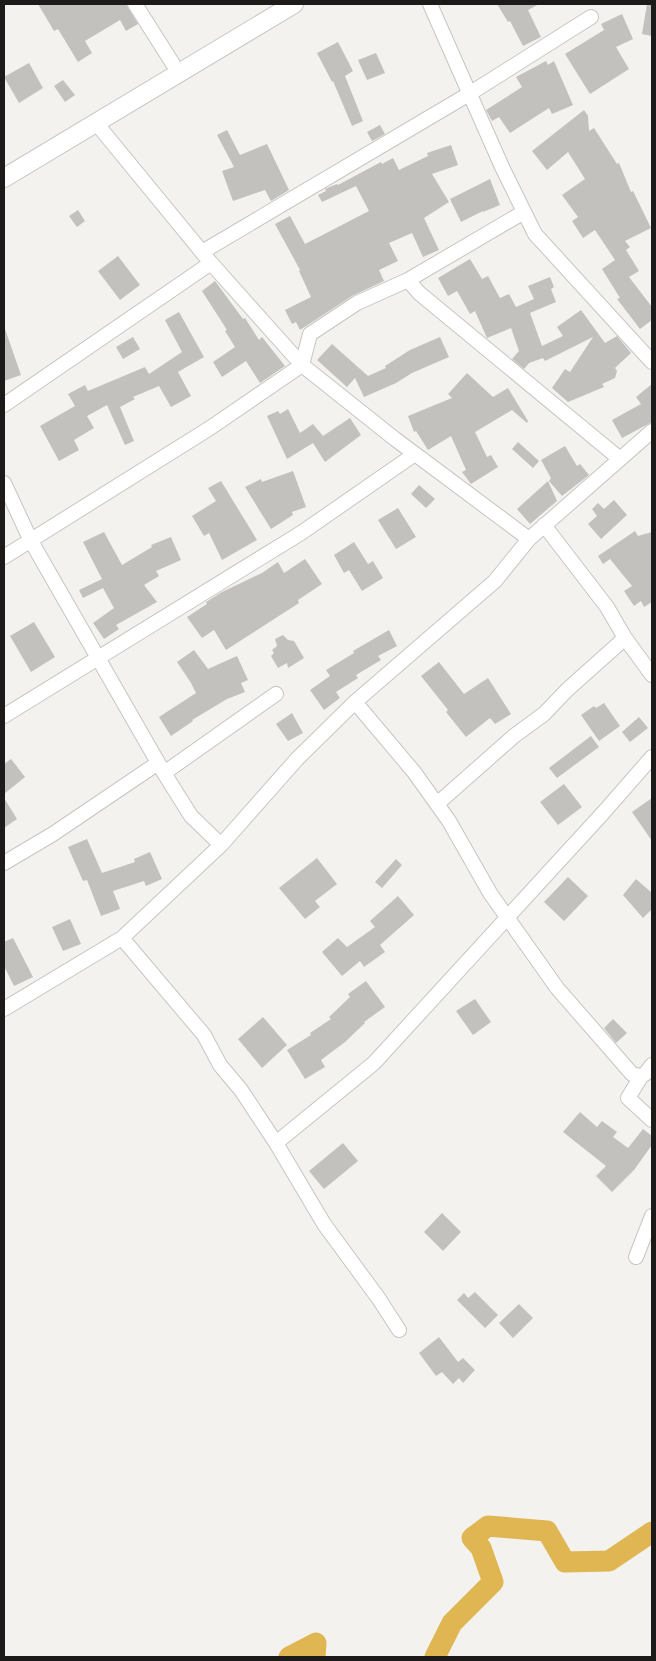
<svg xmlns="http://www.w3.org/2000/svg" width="656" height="1661" font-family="'Playfair Display',serif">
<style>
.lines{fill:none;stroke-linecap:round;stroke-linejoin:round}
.river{stroke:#dfb651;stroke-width:21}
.building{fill:#c3c1be}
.minor-casing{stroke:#c6c5c1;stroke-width:16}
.major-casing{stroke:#c6c5c1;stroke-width:20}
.minor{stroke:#fff;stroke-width:14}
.major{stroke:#fff;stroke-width:18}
</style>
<rect width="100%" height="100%" fill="#f3f2ee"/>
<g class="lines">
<path class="river" d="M289 1657 316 1643 315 1657
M435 1657 452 1623 493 1582 481 1548 472 1538 488 1526 547 1531 565 1562 609 1561 652 1532"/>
</g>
<path class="building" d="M38 4H126L138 24 126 31 120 20 85 41 92 53 78 62 58 29 54 31Z
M497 4H539L528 10 541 37 523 46 510 21 508 22Z
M647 4H652V36L642 34Z
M622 14 633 39 616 47 629 69 590 94 565 54 604 30 601 24Z
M338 42 353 71 345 76 363 121 352 126 333 81 332 82 317 53Z
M376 53 385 73 367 80 358 60Z
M546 61 548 65 554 61 573 105 552 114 549 108 510 133 499 117 492 121 486 110 522 87 516 77Z
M29 63 43 88 19 103 4 77Z
M63 80 75 95 65 102 54 86Z
M584 110 588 116 589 131 594 128 617 164 619 163 631 192 633 191 651 228 625 241 630 247 626 250 639 271 629 277 652 307V320L640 329 617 299 620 298 602 269 615 260 595 230 583 238 572 221 578 217 562 195 585 179 568 152 547 170 532 151Z
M380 125 385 134 372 141 367 132Z
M227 130 240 155 267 144 289 190 271 201 265 190 233 201 222 171 234 167 217 135Z
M451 145 458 165 432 174 449 202 424 218 439 250 423 257 412 233 389 243 398 261 379 270 384 281 352 296 300 330 296 322 292 324 285 310 311 297 299 271 300 270 275 224 290 216 305 244 369 211 356 186 322 202 318 195 326 191 325 189 337 184 338 185 381 162 382 164 393 158 399 170 428 156 427 153Z
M490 179 500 205 483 212V211L461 222 450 199Z
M78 210 85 221 77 227 69 216Z
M118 256 140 285 120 300 98 271Z
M470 259 482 279 488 276 500 298 509 294 516 307 534 299 528 286 550 277 554 287 551 289 556 302 530 313 542 346 563 336 557 327 581 310 605 343 617 336 631 353 615 368 617 371 615 378 602 384 604 387 568 402 552 388 565 369 570 372 593 337 545 361 543 358 529 363 524 369 512 359 519 351 511 328 487 338 475 311 470 314 457 291 448 296 438 278Z
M215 281 243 319 245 318 259 340 262 337 285 366 260 383 246 361 222 377 213 362 235 347 225 331 227 330 202 291Z
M179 312 204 357 178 372 191 396 171 407 159 386 133 397 135 399 120 407 134 441 125 445 107 405 87 416 94 428 74 440 79 450 59 461 40 426 75 406 68 394 85 385 88 391 145 367 149 374 182 352 165 320Z
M5 329 21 375 4 381V330Z
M133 337 140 349 123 359 116 347Z
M440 337 449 357 412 373 396 383 364 397 355 378 347 387 317 360 332 344 368 376 386 368 385 366 410 350Z
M467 373 493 397 508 388 528 421 527 423 512 410 475 432 487 457 491 455 498 467 471 484 462 472 466 470 451 436 428 450 416 431 414 432 408 416 452 398 448 394Z
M652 384V422L622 438 612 420 641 404 636 397Z
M288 409 300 433 313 424 323 436 350 418 361 435 325 462 313 443 287 459 267 416 278 411 280 414Z
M518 442 539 461 533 468 512 449Z
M565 446 577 466 580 464 589 475 562 496 549 481 551 478 541 460Z
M293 471 306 507 292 512 293 515 271 529 245 487 261 479 262 482Z
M221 481 257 540 222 560 209 533 204 536 192 516 216 501 208 488Z
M548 481 557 501 530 524 517 509Z
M419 485 435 499 426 508 411 494Z
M614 500 627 515 601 539 588 524 597 516 592 509 598 503 604 509Z
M398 508 416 537 396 549 378 520Z
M635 531 638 536 652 532V602L644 607 641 601 634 606 624 591 632 586 610 559 603 564 598 556Z
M104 532 122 565 152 547 151 545 171 537 181 560 156 571 159 576 144 585 157 602 116 625 119 629 104 639 93 623 114 608 103 588 83 598 79 590 102 579 83 542Z
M354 542 368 564 373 561 383 578 362 591 349 570 344 573 334 555Z
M305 559 322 584 298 600 299 603 226 650 214 630 202 638 187 617 207 604 206 602 222 592 262 573 278 562 284 573Z
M34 622 55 657 31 672 10 636Z
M389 630 397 646 378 656 381 660 356 675 358 678 336 692 340 698 324 710 310 690 330 676 326 670 354 653 353 651Z
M283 635 288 640 294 641 304 658 288 668 287 663 278 668 271 656 274 653 272 650 277 646 275 639Z
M194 650 208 669 237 656 248 680 241 683 245 692 227 699 192 720 193 721 171 736 159 717 196 693 191 683 177 662Z
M439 662 464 694 488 678 511 714 495 724 490 718 466 737 446 712 448 710 421 676Z
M604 703 620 726 599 741 581 715 594 706 596 708Z
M292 713 303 733 288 741 276 724Z
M639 717 648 728 630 742 622 732Z
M591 736 599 747 557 778 549 768Z
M11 759 25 777 4 794V764Z
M564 784 582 807 558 825 540 802Z
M4 798 17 819 4 828Z
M652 798V841L632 812Z
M87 839 102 873 135 862 134 859 150 852 162 879 146 886 144 881 113 891 120 909 101 916 87 880 83 881 68 847Z
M317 858 337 884 315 901 320 907 305 919 279 888Z
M396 859 402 865 382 888 375 882Z
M568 877 588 896 564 921 544 902Z
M636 879 652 893V909L643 918 623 895Z
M398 896 414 915 380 945 385 952 364 967 360 961 342 976 322 952 338 938 347 947 375 927 370 921Z
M70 919 81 944 63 951 52 927Z
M13 938 33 977 14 986 4 966V942Z
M366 981 385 1007 364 1022 365 1023 345 1042 321 1060 325 1067 305 1079 287 1050 311 1035 310 1033 331 1019 329 1017 350 997 348 994Z
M475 999 491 1022 473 1035 456 1011Z
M263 1017 287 1045 262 1068 238 1039Z
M613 1019 627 1033 616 1043 604 1028Z
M580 1112 597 1127 602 1121 617 1132 613 1137 628 1148 643 1129 652 1136V1145L634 1170 612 1192 596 1176 606 1166 563 1132Z
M343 1143 358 1161 324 1189 309 1171Z
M442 1213 461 1232 443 1251 424 1232Z
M475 1292 498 1315 485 1328 457 1300 464 1293 468 1298Z
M519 1304 533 1318 513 1338 499 1323Z
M439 1337 458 1362 463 1358 475 1370 463 1383 459 1378 453 1384 442 1372 436 1376 419 1353Z"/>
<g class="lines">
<g class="minor-casing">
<path id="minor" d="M135 4 173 64
M430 4 502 167 535 234 652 362
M96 123 211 263 302 365 395 439 529 539
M202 252 469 94 591 17
M408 280 419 293 620 459
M4 405 211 263
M4 483 31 541 164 773 191 816 221 845
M544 525 607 607 625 638 652 675
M4 557 210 428 302 365 310 334 357 303 408 280 524 212
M355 702 414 772 449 821 490 893 557 988 632 1074 640 1076 645 1074 652 1065
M4 716 301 533 415 454
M164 773 276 694
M437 804 514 736 544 714 567 690 625 638
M4 863 53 834 158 763
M122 938 204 1035 220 1065 241 1090 276 1143 324 1224 379 1299 399 1330
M4 1009 122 938 221 845 297 759 355 702 495 581 529 539 652 431
M642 1075 628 1098 652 1120
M276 1143 374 1063 603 813 652 757
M636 1257 652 1216"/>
</g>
<g class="major-casing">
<path id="major" d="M4 178 294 4"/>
</g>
<use href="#minor" class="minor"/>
<use href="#major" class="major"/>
</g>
<rect width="656" height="1661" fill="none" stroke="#1c1b1a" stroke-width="10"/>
</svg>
